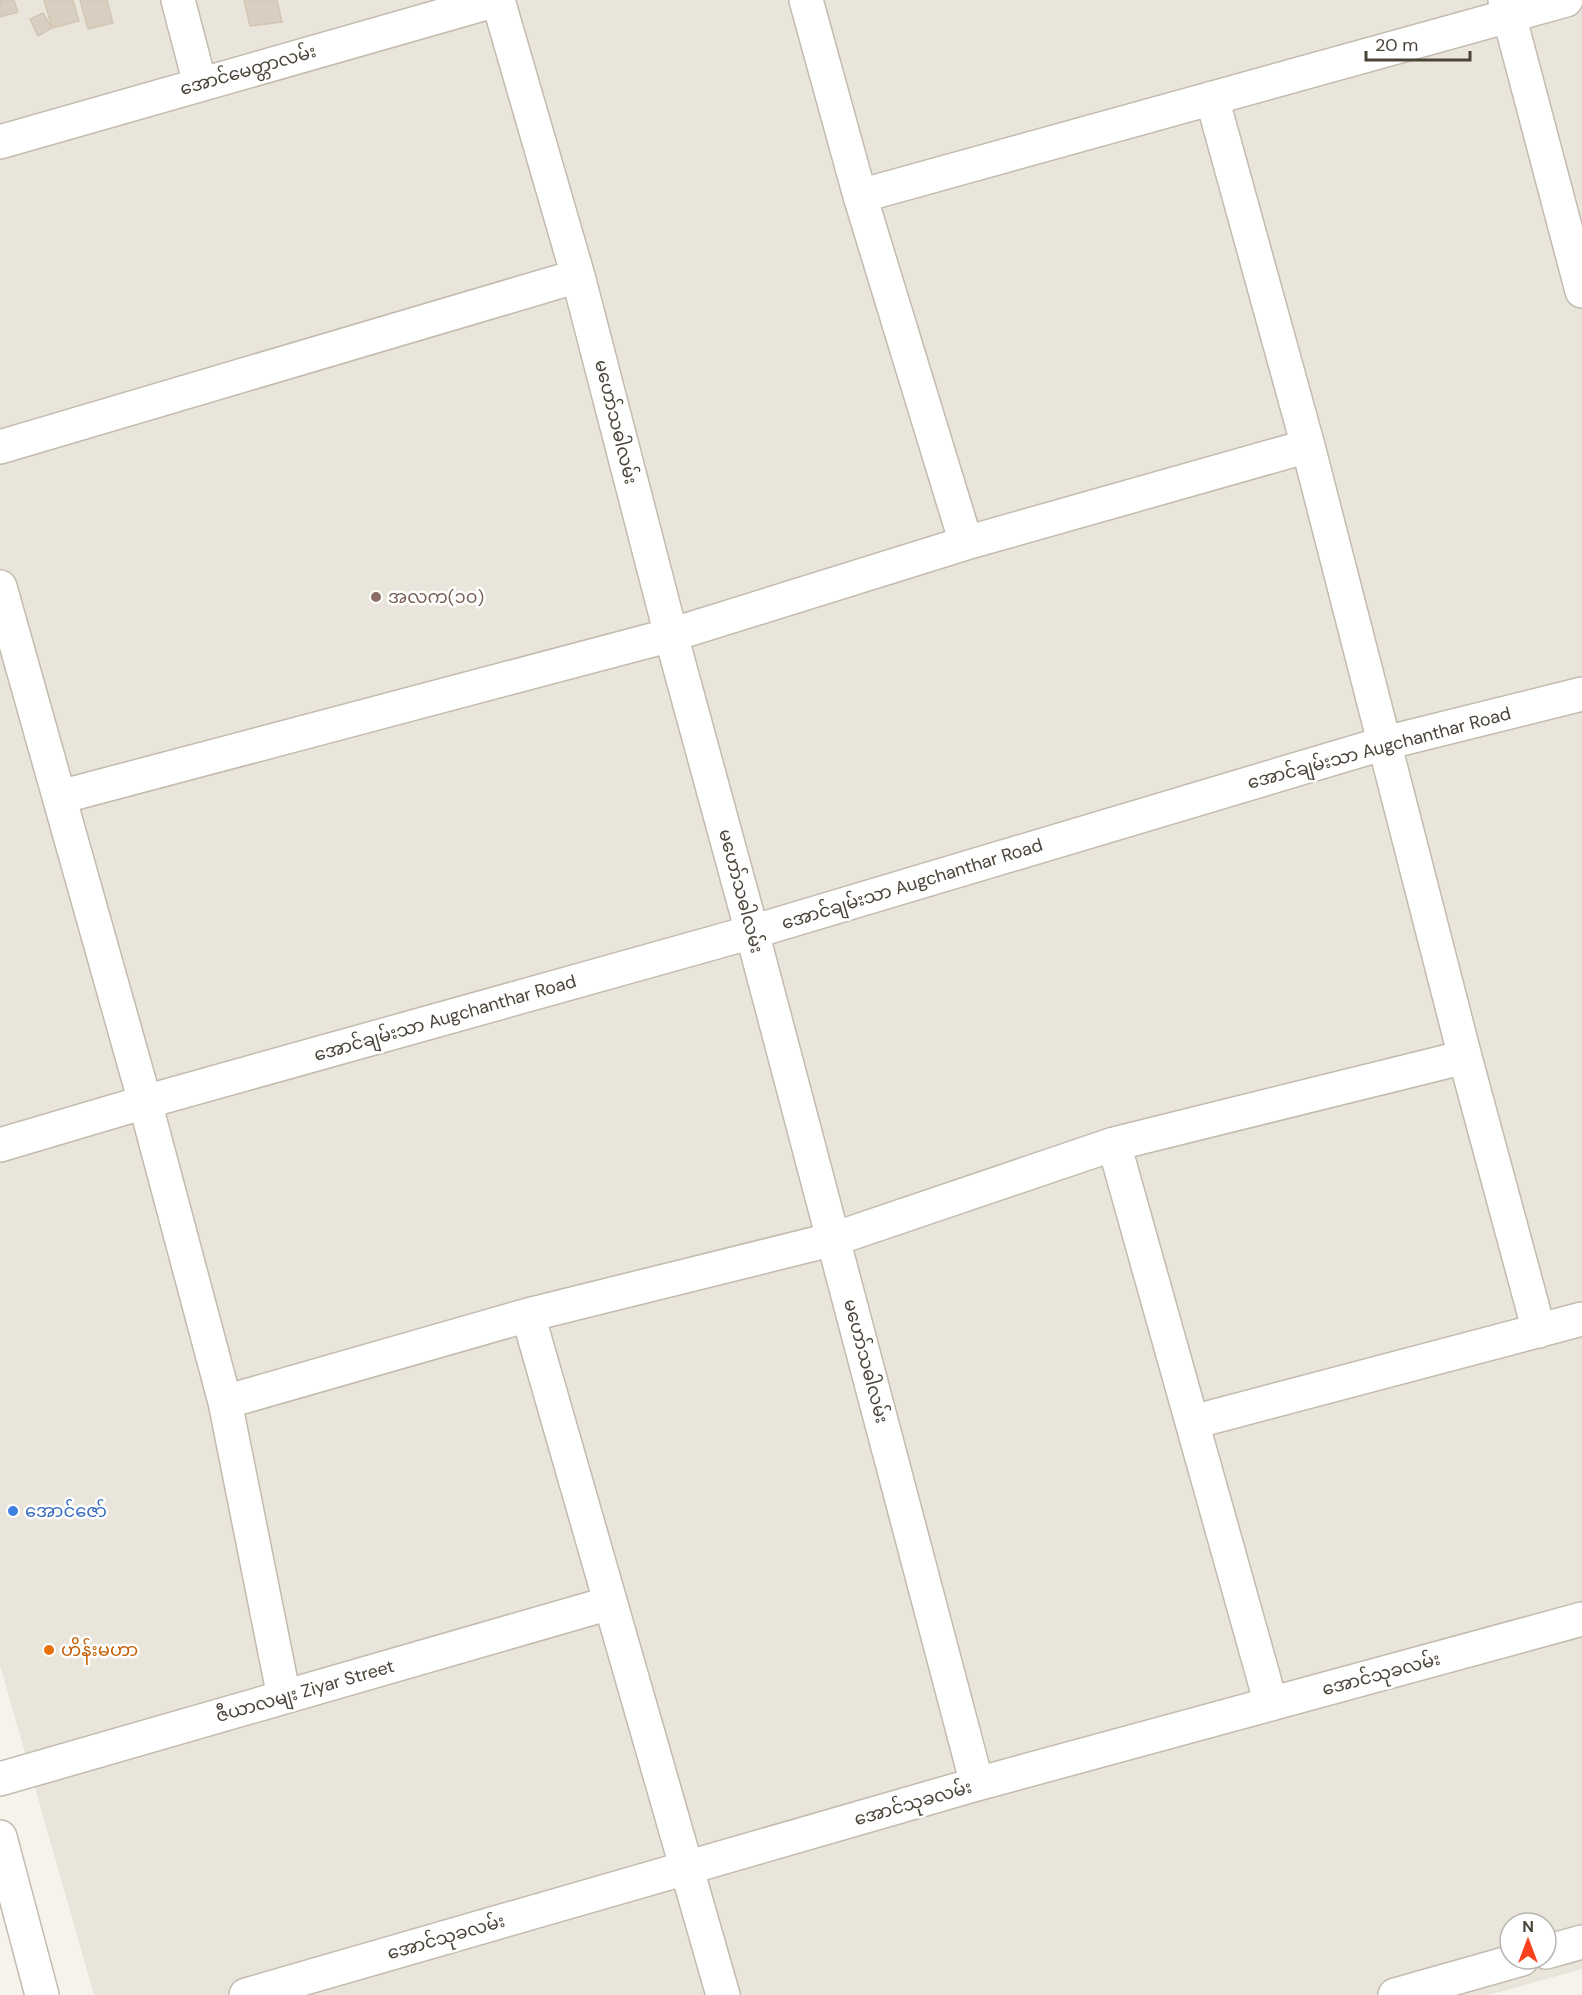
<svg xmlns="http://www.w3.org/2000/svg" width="1582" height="1995" font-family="'DM Sans','Noto Sans Myanmar',sans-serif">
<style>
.residential{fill:#eae5da;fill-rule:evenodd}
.building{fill:#d8cfc1;stroke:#d3c7b4;stroke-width:1.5}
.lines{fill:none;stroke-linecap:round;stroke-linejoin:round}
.minor-casing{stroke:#c2bbae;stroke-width:36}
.minor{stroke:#fff;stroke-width:33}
.education-dot{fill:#8d6e63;stroke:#fff;stroke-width:2}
.shop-dot{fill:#3f7fe0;stroke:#fff;stroke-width:2}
.food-dot{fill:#e8710a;stroke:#fff;stroke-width:2}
.labels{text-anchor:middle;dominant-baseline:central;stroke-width:5;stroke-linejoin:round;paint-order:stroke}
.street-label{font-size:18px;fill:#4b4439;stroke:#fff}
.education-label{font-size:18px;fill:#785e54;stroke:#fff;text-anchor:start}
.shop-label{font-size:18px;fill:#366cbe;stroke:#fff;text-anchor:start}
.food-label{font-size:18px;fill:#c56008;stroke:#fff;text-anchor:start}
</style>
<rect width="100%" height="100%" fill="#f6f3ec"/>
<path class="residential" d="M0 0H1582V1969L1489 1995H94L0 1665ZM1510 1923H1546V1959H1510Z"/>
<path class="building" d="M0 0H14L18 12 0 17Z
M44 0H73L79 21 52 28Z
M80 0H107L113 23 88 29Z
M244 0H277L282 22 250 26Z
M43 13 52 28 38 36 30 19Z"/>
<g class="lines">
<g class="minor-casing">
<path id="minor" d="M178 0 200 84
M498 0 578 276 671 635 752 932 977 1784
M806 0 860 196 966 543
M1505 0 1582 291
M1212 98 1308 446 1465 1057 1539 1331
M0 142 497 0
M860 196 1566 0
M0 447 578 276
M0 587 145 1102 225 1402 284 1697
M60 797 671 635 966 543 1308 446
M1114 1144 1271 1704
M0 1145 145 1102 752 932 1385 743 1582 694
M528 1315 723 1995
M225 1402 528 1315 834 1239 1114 1144 1465 1057
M1193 1422 1582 1319
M0 1779 610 1603
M0 1837 42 1995
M1546 1952 1582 1942
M246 1995 977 1784 1582 1619
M1395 1995 1522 1959"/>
</g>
<use href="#minor" class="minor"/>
</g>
<circle class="education-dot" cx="376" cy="597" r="6"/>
<circle class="shop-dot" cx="13" cy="1511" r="6"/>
<circle class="food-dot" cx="49" cy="1650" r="6"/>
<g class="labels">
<g class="street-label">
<text transform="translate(248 70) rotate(-16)">အောင်မေတ္တာလမ်း</text>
<text transform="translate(616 422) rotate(76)">မဟော်သဓါလမ်း</text>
<text transform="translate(1379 748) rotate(-15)">အောင်ချမ်းသာ Augchanthar Road</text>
<text transform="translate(912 884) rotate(-17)">အောင်ချမ်းသာ Augchanthar Road</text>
<text transform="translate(741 891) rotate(75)">မဟော်သဓါလမ်း</text>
<text transform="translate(445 1018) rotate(-16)">အောင်ချမ်းသာ Augchanthar Road</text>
<text transform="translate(866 1361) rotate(75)">မဟော်သဓါလမ်း</text>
<text transform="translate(1381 1674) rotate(-15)">အောင်သုခလမ်း</text>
<text transform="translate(305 1691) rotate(-16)">ဇီယာလမျး Ziyar Street</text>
<text transform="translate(913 1803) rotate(-16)">အောင်သုခလမ်း</text>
<text transform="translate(446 1937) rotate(-16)">အောင်သုခလမ်း</text>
</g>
<g class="education-label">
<text x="388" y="597">အလက(၁၀)</text>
</g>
<g class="shop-label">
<text x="25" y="1511">အောင်ဇော်</text>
</g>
<g class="food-label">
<text x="61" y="1650">ဟိန်းမဟာ</text>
</g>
</g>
<g transform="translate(1528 1941)"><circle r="28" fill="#ffffff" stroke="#b7b4b0" stroke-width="1.5"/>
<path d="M0-4.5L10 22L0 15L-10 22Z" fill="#fc3f1d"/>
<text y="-9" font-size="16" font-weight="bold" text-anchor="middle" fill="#4b4439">N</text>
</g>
<path d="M1366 51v9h104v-9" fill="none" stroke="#4b4439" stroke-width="3"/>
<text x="1375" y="51" font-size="18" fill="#4b4439" stroke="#ffffff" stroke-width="4.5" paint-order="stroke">20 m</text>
</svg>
